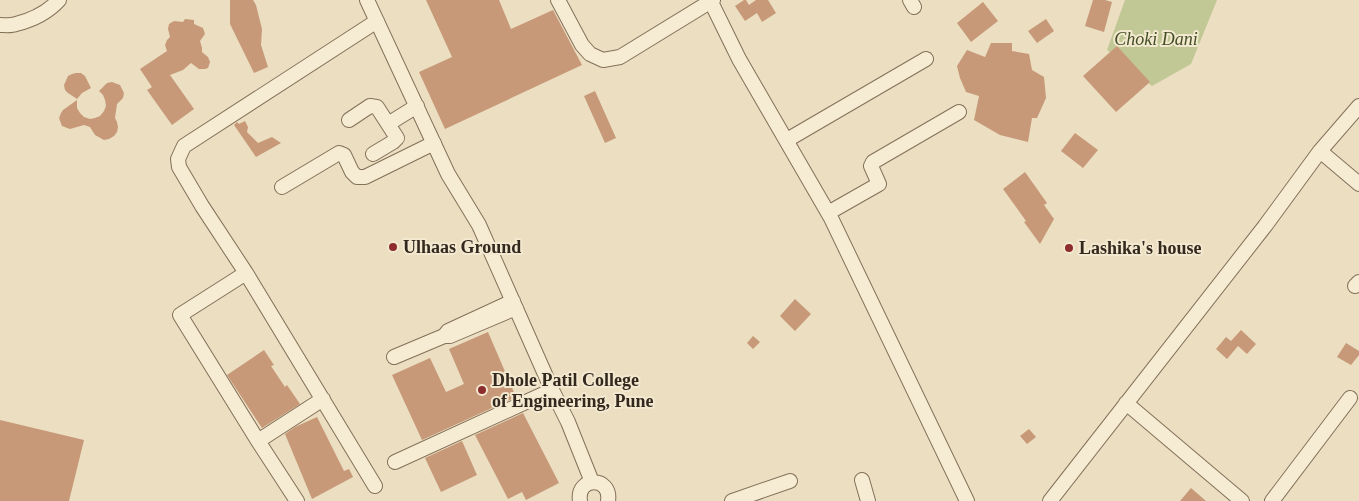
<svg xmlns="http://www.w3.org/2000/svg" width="1359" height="501" font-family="Georgia,serif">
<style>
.green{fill:#c2c895}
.building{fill:#c79978}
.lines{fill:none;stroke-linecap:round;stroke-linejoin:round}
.minor-casing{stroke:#837059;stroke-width:16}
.minor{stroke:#f6ecd3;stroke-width:14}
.poi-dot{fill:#8e2d2e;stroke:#f3e9d0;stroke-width:2}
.labels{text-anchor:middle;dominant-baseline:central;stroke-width:4;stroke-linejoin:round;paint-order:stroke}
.park-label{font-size:18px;font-style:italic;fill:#444f25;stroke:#f3e9d0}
.poi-label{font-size:18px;font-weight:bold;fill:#33281d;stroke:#f3e9d0;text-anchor:start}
</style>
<rect width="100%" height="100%" fill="#ebdec1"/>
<path class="green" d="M1125 0H1217L1191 64 1152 86 1107 50Z"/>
<path class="building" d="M230 0H253L256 5 262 29 261 45 268 67 254 73 230 24Z
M426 0H499L511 29 553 10 582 65 445 129 419 72 452 57Z
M744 0H746L749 5 756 0H768L776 13 762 22 757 13 745 21 735 6Z
M1093 0H1105L1112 2 1104 32 1085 26Z
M983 2 998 21 971 42 957 23Z
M185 19 194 20V24L203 28 205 34 200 41 202 48V52L208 57 210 62 208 68 205 69H199L191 63 183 70 170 75 194 109 172 125 147 90 152 87 140 69 167 51 165 45 167 40 170 37 168 29 169 24 174 21 183 22Z
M1046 19 1054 31 1037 43 1028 31Z
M991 43H1012V51L1029 54 1032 70 1044 77 1046 98 1037 118H1032L1028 142 1000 135 974 120 979 96 966 92 960 78 957 66 967 50 985 57Z
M1117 46 1150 82 1116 112 1083 76Z
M76 73H81L85 76 91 88 82 93 77 99 68 93 65 90 64 85 68 76 72 74Z
M112 82 120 85 124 93 123 98 117 104 115 118 117 122 118 127 117 132 114 136 109 139 104 140 95 135 90 127 84 125 70 129 62 126 59 118 61 113 63 110 77 100V108L80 113 84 117 90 119 95 118 100 116 104 111 106 106 105 100 103 95 99 91 107 83Z
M595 91 616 138 605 143 584 96Z
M245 121 248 127 247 132 258 143 272 137 281 143 256 157 234 125 237 122 239 124Z
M1075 133 1098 150 1083 168 1061 151Z
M1025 172 1047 203 1044 205 1054 219 1040 244 1024 222 1026 221 1003 189Z
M795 299 811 314 795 331 780 316Z
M1241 330 1256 344 1247 354 1238 346 1227 359 1216 349 1226 337 1231 341Z
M488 332 516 397 422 440 392 375 430 358 446 392 464 384 449 349Z
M753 336 760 342 753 349 747 343Z
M1346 343 1359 351V355L1351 365 1337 357Z
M264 350 274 365 271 366 285 387 287 385 300 404 262 428 227 375Z
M523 413 559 483 526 500 522 492 508 499 475 435Z
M317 417 344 471 349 469 353 477 312 499 285 434 295 427Z
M0 420 84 440 69 501H0Z
M1029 429 1036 437 1027 444 1020 436Z
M462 441 477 475 441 492 425 458Z
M1191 488 1206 501H1180Z"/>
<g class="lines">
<g class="minor-casing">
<path id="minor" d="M367 0 448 174 479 225 552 390 568 422 592 482
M558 0 582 45 590 54 603 60 620 57 713 0
M910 0 914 7
M711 2 739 59 831 218 967 501
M0 25C5 25 11 26 16 24 32 20 48 12 59 0
M349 120 370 106 377 107 397 138 393 142 373 154
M388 124 417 106
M787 140 926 59
M1320 151 1359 184
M282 187 339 153 344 155 352 172 357 177H365L434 143
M828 213 879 184 871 166 873 162 959 112
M246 273 180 315 258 441 297 501
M1355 286 1359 282
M513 301 448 331 444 336H450L516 308
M394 357 444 336
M1126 403 1242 501
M258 441 323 399
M395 462 552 390
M862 480 868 501
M375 486 246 273 202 206 179 167 178 159 184 146 377 21
M580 501C576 476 612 476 608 501
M732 501 790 481
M1050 501 1265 226 1320 151 1359 106
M1272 501 1350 398"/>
</g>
<use href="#minor" class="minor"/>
</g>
<g class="poi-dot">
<circle cx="393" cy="247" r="5"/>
<circle cx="1069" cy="248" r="5"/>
<circle cx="482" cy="390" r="5"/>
</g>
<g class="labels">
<g class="park-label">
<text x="1156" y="39">Choki Dani</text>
</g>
<g class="poi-label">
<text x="403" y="247">Ulhaas Ground</text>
<text x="1079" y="248">Lashika's house</text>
<text x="492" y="380">Dhole Patil College<tspan x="492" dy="21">of Engineering, Pune</tspan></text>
</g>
</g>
</svg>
